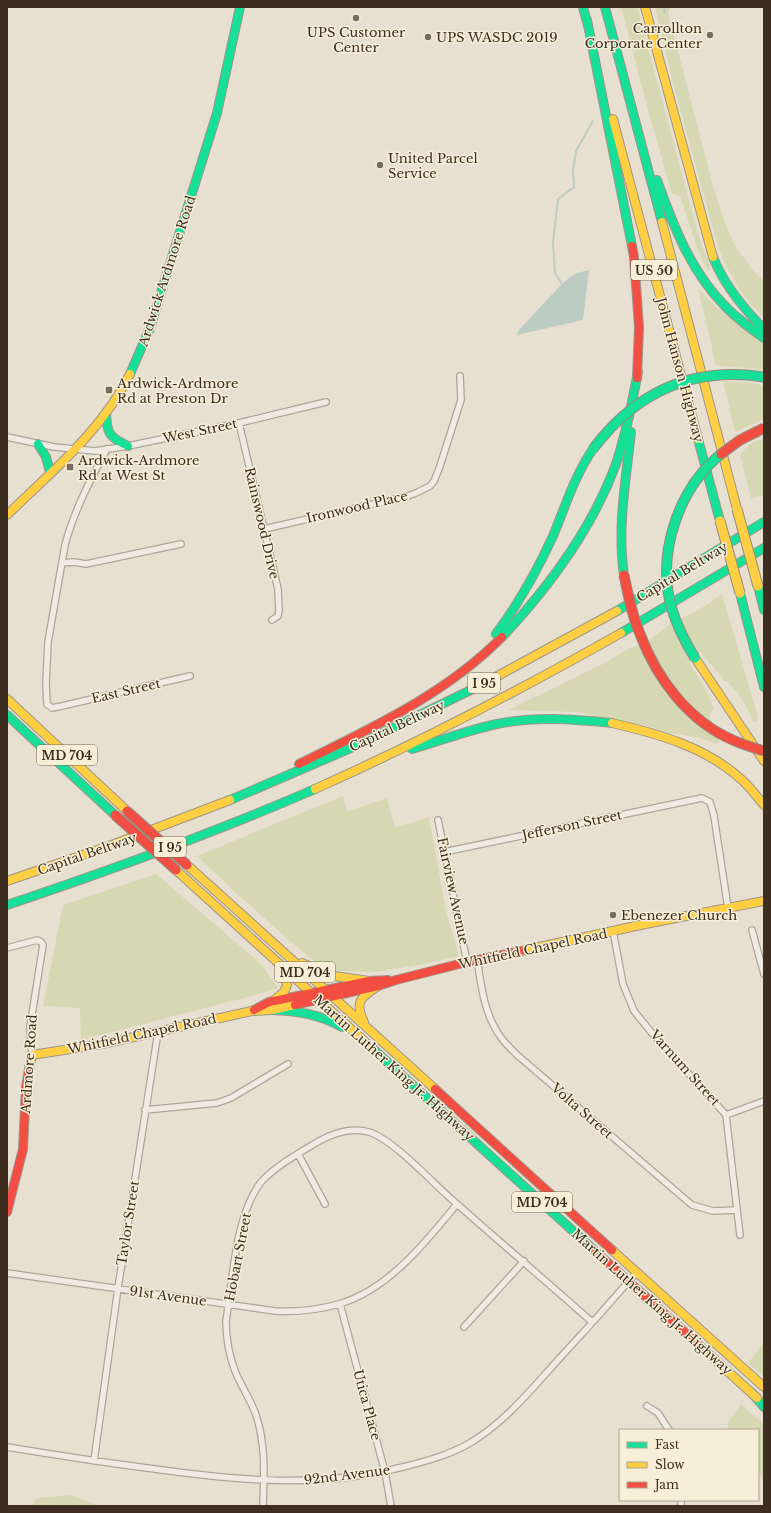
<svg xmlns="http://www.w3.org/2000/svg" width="771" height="1513" font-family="'Libre Baskerville',serif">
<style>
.green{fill:#d6d7b3}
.water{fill:#bcccc2}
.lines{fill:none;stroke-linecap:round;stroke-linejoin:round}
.stream{stroke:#bcccc2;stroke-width:2}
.street-casing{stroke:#ada599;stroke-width:8}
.fast-casing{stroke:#9c958a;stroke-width:10}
.slow-casing{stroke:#9c958a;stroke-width:10}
.jam-casing{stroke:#9c958a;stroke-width:10}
.street{stroke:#efebe3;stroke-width:5.5}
.fast{stroke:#16e098;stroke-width:8}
.slow{stroke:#ffcf43;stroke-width:8}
.jam{stroke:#f24e42;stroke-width:8}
.fast-bridge-casing{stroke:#928b80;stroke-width:11;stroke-linecap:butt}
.slow-bridge-casing{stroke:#928b80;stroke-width:11;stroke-linecap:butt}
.jam-bridge-casing{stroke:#928b80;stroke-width:11;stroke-linecap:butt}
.fast-bridge{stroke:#16e098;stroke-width:9}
.slow-bridge{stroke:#ffcf43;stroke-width:9}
.jam-bridge{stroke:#f24e42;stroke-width:9}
.poi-dot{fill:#786c5e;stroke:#f7eed8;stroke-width:1.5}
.labels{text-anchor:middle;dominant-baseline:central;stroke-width:3;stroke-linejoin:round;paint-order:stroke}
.shield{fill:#f7eed8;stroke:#756857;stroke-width:1}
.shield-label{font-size:12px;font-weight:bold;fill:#3d2e20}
.poi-label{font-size:13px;fill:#3d2e20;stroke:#f7eed8;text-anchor:start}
.street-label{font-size:13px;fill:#3d2e20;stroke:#f7eed8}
</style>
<rect width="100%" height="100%" fill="#e7e0d1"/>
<path class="green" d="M621 7H637L700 241 711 268 708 271 700 256 680 196 672 194 645 99Z
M655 7H671L668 13 714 189 725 223 735 246 756 274 764 281V317C743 300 728 272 718 247L674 87Z
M698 288 716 307 759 341 764 344V370L716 365Z
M723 381 753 383 764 386V419L735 432Z
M764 438V495L751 499 740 454 751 443Z
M722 594 758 717 757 722 752 721 749 711 737 692 727 682 723 680 717 671 703 656 701 651 697 653 690 659V664L706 690 714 708 709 716C713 727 719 731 719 743H715L700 738 665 732 647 726 576 712 508 710 601 665 630 648 644 644 672 623 700 609Z
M343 796 347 812 387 798 395 828 429 817 446 911 459 956 419 965 375 972 340 971 318 965 246 902 197 856Z
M156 874 261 964 278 988 244 998 81 1040 80 1008 43 1006 63 905Z
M764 1342V1377L748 1363Z
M741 1404 764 1425V1481L758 1472V1430H730L727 1424Z
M70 1495 100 1506H31L37 1498Z"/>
<path class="water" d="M589 270 583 320 517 335 518 331 558 288 569 278 577 273Z"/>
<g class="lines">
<path class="stream" d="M664 13 665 7
M562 284 555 273 553 243 558 199 574 187 573 170 576 151 593 121"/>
<g class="street-casing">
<path id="street" d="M239 423 278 589 279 611 278 616 272 620
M7 437 54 447 95 451 128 446 239 423 326 402
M107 449C90 480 74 511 65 545L48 642 46 683 47 704 52 708 62 706 190 676
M264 529 408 496 416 493 430 486 434 481 439 469 461 400 460 376
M62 563 74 562 86 564 181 544
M438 820 467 962
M444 852 702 798 710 802 714 816 728 908
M752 930 764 974
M613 931 623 984 634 1011 651 1032 726 1115 740 1235
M7 948 37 940 41 942 43 945 30 1027 32 1055
M477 960C481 982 483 1005 493 1024 498 1036 507 1045 516 1054L692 1205 713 1211 737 1210
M145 1110 217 1103 231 1098 288 1064
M726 1115 764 1101
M298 1154 325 1204
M7 1273 275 1311C296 1312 318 1310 339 1304 388 1290 426 1242 457 1204
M340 1304 385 1472 391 1506
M464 1327 524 1261
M647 1406 658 1413 669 1430
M7 1447C56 1455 106 1463 155 1469 240 1481 319 1488 403 1467 427 1461 449 1455 470 1443 505 1422 531 1390 558 1360 585 1331 611 1302 637 1272
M94 1461 118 1288 158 1032
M263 1506C264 1475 266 1445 256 1415 251 1400 241 1386 235 1371 229 1355 226 1338 226 1321 233 1279 235 1214 262 1181 275 1167 293 1157 309 1147 326 1136 348 1126 369 1132 392 1139 429 1179 448 1196 496 1239 545 1280 592 1322
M681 1506V1500"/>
</g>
<g class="fast-casing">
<path id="fast" d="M583 7 588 26
M605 7 662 222
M587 20 632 246
M657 180C673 225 690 270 724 305 736 318 750 328 764 338
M713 257C724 285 743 308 764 329
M130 374 150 328 217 113 240 7
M106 413C107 434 109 437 128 446
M698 439 720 521
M38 444 46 457 50 472
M624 575C617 527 626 480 631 432
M758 586 764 610
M740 593 764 687
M617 611 764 522
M621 633 764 548
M496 634C519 603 537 571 553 536 565 507 575 475 593 449
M502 637C549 587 592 529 616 464 626 434 632 403 638 372
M7 715 115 815
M412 749C440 741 468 730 497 724 535 716 573 719 612 723
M230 800 358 745 481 685
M7 905C111 870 214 833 315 789
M272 1010C297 1011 320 1014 342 1027
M373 1049 595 1251
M752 1393 764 1407"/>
</g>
<g class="slow-casing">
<path id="slow" d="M645 7 713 257
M613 119 698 439
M662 222 737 509
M7 515C51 472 102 431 130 374
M695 658 764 761
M481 685 617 611
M7 699 127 811
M612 723C659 734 706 747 742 780 750 787 757 797 764 805
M315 789C420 742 522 689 621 633
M187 865 435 1089
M176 870 373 1049
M7 881 109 846 230 800
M521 951 645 924 764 901
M302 963 327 975 369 981
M272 1002 284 992 287 985 285 976 281 970
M364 1022C354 1002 361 997 378 986
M29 1069 32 1055 102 1044 252 1011 272 1010 295 1005
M612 1250 764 1387
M701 1347 757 1398"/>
</g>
<g class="jam-casing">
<path id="jam" d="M632 246 634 257 639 327 637 378
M299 764C370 729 446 694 502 637
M295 1005 378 986 396 980 467 962 521 951
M254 1010 269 1002 369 981 388 980
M435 1089 612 1250
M7 1212 23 1149 26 1087 29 1069
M595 1251 701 1347"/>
</g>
<use href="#street" class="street"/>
<use href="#fast" class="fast"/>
<use href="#slow" class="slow"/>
<use href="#jam" class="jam"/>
<g class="fast-bridge-casing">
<path id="fast-bridge" d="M593 449C636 392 692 366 764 377
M695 658C685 642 676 624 671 606 657 553 678 489 721 454"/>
</g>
<g class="slow-bridge-casing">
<path id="slow-bridge" d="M737 509 758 586
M720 521 740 593"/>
</g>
<g class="jam-bridge-casing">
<path id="jam-bridge" d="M721 454 740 440 764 428
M624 575C628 595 632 615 640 634 657 679 689 722 735 741 744 745 754 748 764 751
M127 811 187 865
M115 815 176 870"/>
</g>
<use href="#fast-bridge" class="fast-bridge"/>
<use href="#slow-bridge" class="slow-bridge"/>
<use href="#jam-bridge" class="jam-bridge"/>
</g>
<g class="poi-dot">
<circle cx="356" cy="18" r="4"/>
<circle cx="710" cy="35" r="4"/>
<circle cx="428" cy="37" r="4"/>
<circle cx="380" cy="165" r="4"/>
<rect x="105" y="386" width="8" height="8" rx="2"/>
<rect x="66" y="463" width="8" height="8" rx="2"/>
<circle cx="613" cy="915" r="4"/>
</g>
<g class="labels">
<g class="shield">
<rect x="631" y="260" width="46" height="20" rx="3"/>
<rect x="468" y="673" width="32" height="20" rx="3"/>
<rect x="37" y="745" width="60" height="20" rx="3"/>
<rect x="154" y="837" width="32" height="20" rx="3"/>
<rect x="275" y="962" width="60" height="20" rx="3"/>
<rect x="512" y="1192" width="60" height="20" rx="3"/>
</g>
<g class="shield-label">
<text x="654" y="270">US 50</text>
<text x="484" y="683">I 95</text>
<text x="67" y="755">MD 704</text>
<text x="170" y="847">I 95</text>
<text x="305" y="972">MD 704</text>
<text x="542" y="1202">MD 704</text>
</g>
<g class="poi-label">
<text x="702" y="28" text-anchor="end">Carrollton<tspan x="702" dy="15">Corporate Center</tspan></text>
<text x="356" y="32" text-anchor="middle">UPS Customer<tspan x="356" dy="15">Center</tspan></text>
<text x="436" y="37">UPS WASDC 2019</text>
<text x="388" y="158">United Parcel<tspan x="388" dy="15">Service</tspan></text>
<text x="117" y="383">Ardwick-Ardmore<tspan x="117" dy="15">Rd at Preston Dr</tspan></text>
<text x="78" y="460">Ardwick-Ardmore<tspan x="78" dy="15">Rd at West St</tspan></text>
<text x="621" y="915">Ebenezer Church</text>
</g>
<g class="street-label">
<text transform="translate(167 271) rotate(-72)">Ardwick Ardmore Road</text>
<text transform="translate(680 370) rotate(75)">John Hanson Highway</text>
<text transform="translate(200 431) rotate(-12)">West Street</text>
<text transform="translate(357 507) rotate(-13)">Ironwood Place</text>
<text transform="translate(262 523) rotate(77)">Rainswood Drive</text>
<text transform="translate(682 572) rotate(-31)">Capital Beltway</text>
<text transform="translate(126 691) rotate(-13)">East Street</text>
<text transform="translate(397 726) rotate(-25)">Capital Beltway</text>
<text transform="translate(572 825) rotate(-12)">Jefferson Street</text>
<text transform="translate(87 854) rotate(-19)">Capital Beltway</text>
<text transform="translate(453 891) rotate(78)">Fairview Avenue</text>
<text transform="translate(533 949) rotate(-12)">Whitfield Chapel Road</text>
<text transform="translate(142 1034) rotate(-12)">Whitfield Chapel Road</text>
<text transform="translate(29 1064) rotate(-86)">Ardmore Road</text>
<text transform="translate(394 1068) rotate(42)">Martin Luther King Jr. Highway</text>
<text transform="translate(685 1068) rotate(48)">Varnum Street</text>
<text transform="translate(582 1111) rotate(41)">Volta Street</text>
<text transform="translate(128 1223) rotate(-81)">Taylor Street</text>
<text transform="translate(238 1257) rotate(-79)">Hobart Street</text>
<text transform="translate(168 1296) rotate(8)">91st Avenue</text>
<text transform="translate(652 1302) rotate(42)">Martin Luther King Jr. Highway</text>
<text transform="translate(367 1405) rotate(75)">Utica Place</text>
<text transform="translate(347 1475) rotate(-7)">92nd Avenue</text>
</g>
</g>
<rect width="771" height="1513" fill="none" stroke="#3d2e20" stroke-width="16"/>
<rect x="619" y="1429" width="140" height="72" fill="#f7eed8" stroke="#ada18e"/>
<rect x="627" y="1442" width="20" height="6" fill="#16e098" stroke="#ada18e"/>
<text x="655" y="1449" font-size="12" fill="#3d2e20">Fast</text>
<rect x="627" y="1462" width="20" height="6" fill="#ffcf43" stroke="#ada18e"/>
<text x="655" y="1469" font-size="12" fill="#3d2e20">Slow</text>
<rect x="627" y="1482" width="20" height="6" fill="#f24e42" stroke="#ada18e"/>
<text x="655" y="1489" font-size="12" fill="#3d2e20">Jam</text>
</svg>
